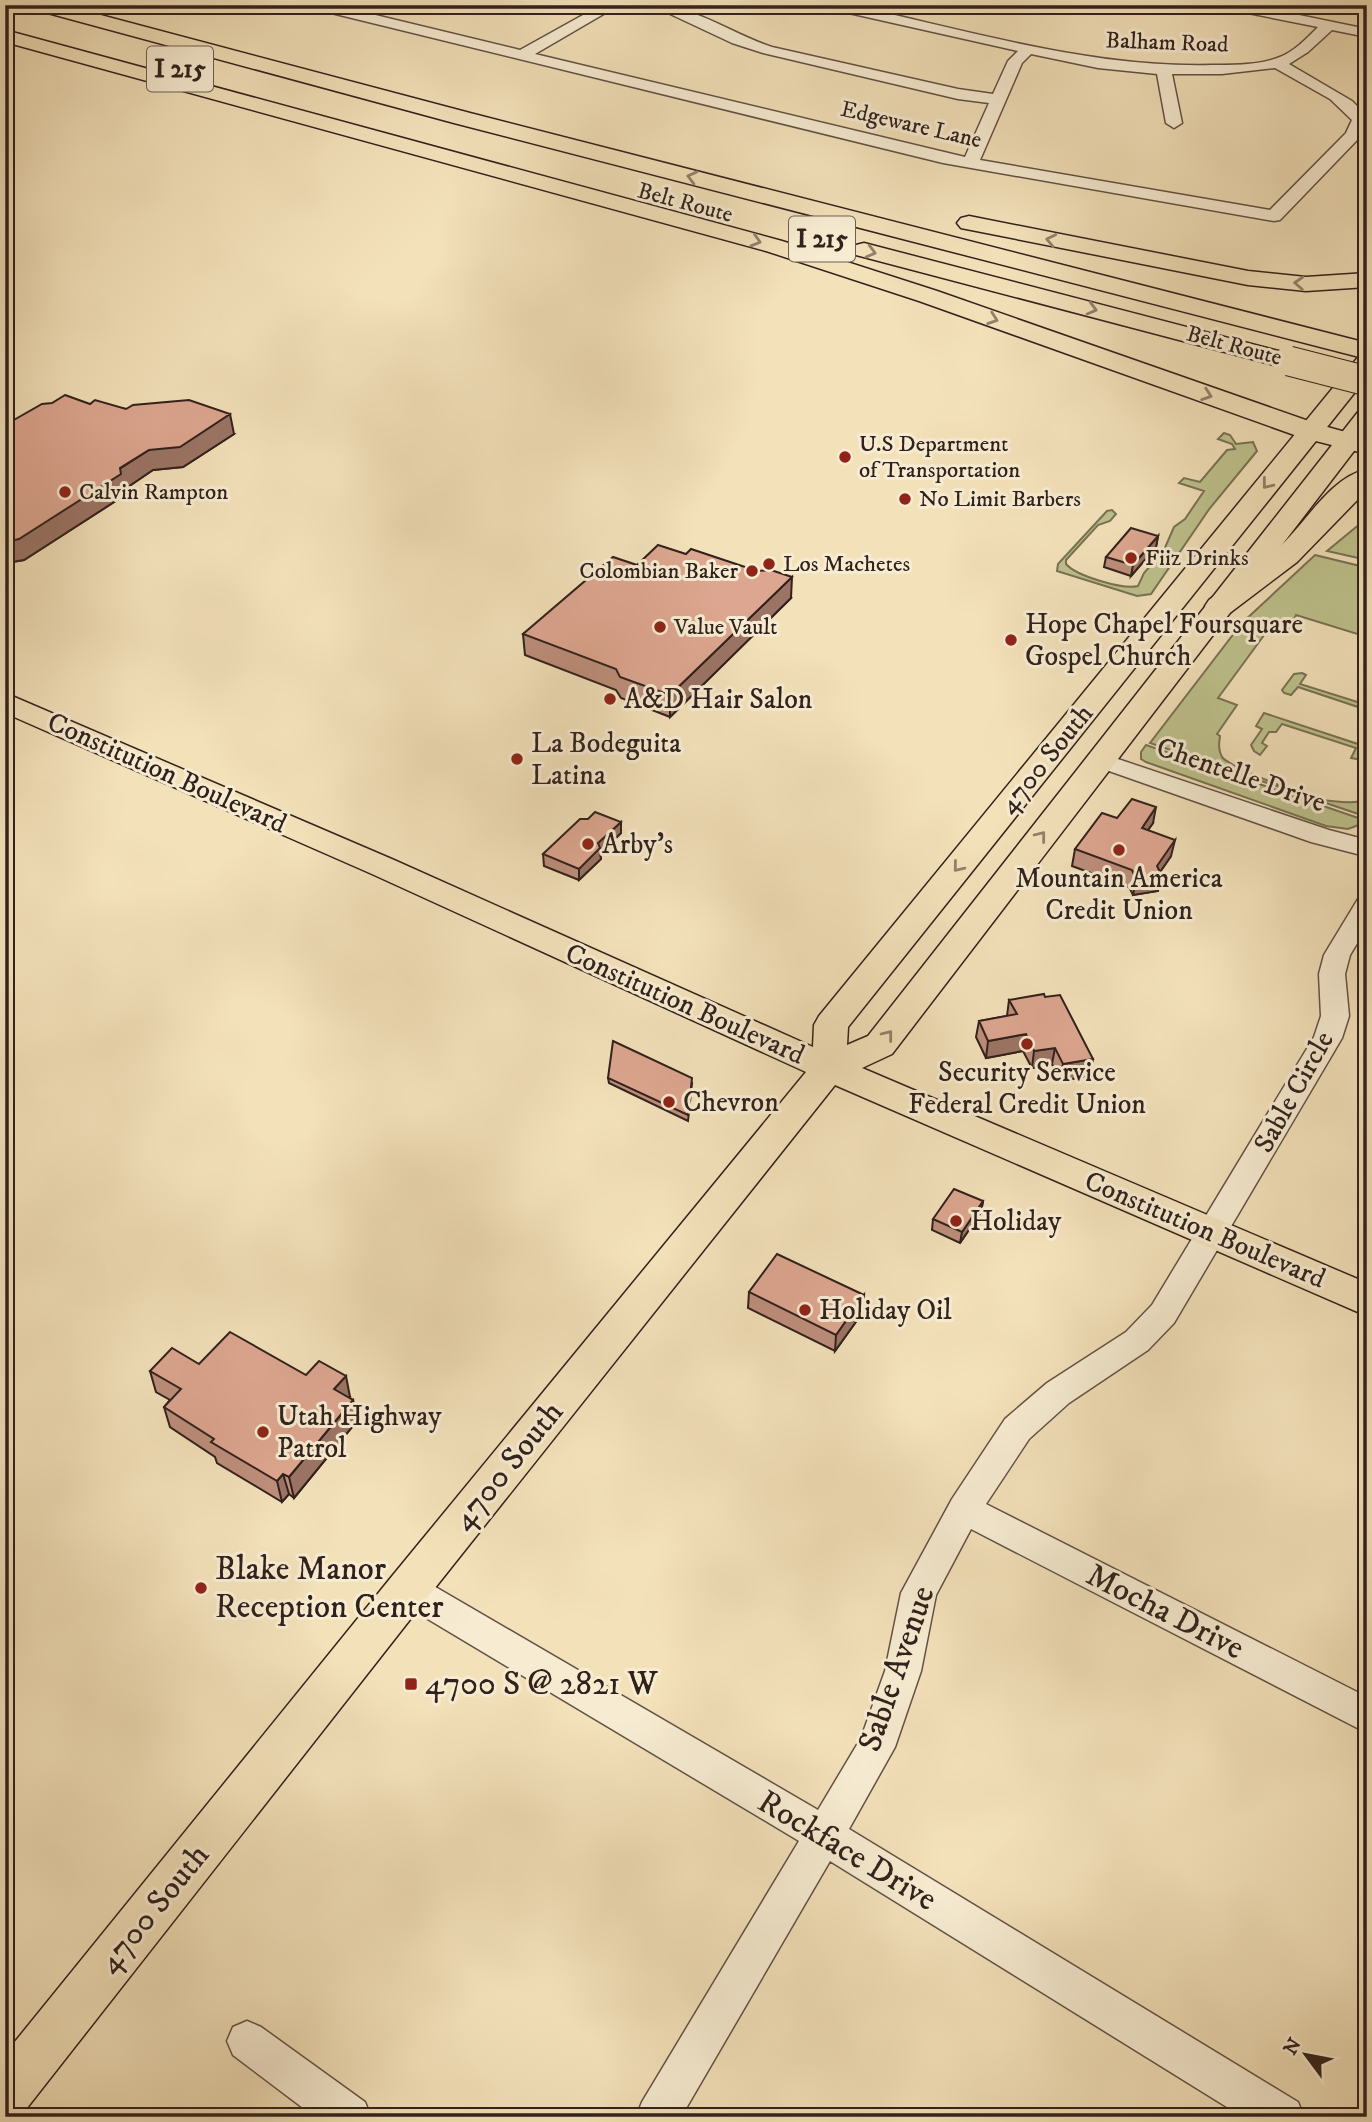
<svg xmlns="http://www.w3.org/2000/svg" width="1372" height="2122" font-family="'IM FELL DW Pica',serif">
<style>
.green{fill:#bec28d;stroke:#787254;stroke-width:2}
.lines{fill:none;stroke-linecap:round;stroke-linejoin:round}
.minor-casing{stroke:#625144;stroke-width:3}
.major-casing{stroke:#31211c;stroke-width:3}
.highway-casing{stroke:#31211c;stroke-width:3}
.minor{fill:#f7ecd2;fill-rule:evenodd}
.major{fill:#f3e1ba;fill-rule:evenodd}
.highway{fill:#f3e1ba;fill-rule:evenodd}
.highway-bridge-casing{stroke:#31211c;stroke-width:31;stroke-linecap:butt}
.highway-bridge{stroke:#f3e1ba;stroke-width:29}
.wall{fill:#be8f7c;stroke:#31211c;stroke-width:2}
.shaded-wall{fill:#9b7465;stroke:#31211c;stroke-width:2}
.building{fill:#dda690;stroke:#31211c;stroke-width:2}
.oneway{stroke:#92816b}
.poi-dot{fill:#8f2418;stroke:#f7ecd2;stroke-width:2.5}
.labels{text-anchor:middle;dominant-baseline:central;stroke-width:6;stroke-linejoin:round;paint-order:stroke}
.far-street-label{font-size:23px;fill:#31211c;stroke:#f7ecd2}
.far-poi-label{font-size:23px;fill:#31211c;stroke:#f7ecd2;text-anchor:start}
.shield{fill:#f7ecd2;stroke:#6c5e53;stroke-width:2}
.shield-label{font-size:26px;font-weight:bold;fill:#31211c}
.poi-label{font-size:28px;fill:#31211c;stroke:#f7ecd2;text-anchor:start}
.street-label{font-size:28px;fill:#31211c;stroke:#f7ecd2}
.near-street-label{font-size:33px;fill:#31211c;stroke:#f7ecd2}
.near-poi-label{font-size:33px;fill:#31211c;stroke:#f7ecd2;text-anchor:start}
</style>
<rect width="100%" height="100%" fill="#f3e1ba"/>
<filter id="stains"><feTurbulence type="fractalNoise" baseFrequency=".00286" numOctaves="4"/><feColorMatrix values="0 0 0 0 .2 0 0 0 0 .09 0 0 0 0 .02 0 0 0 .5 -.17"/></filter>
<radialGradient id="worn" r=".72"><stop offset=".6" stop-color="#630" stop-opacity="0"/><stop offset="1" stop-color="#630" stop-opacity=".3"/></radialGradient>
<path class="green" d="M1224 433 1230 435 1236 444 1253 442 1257 451 1210 508 1151 594 1137 596 1057 571 1058 564 1107 511 1112 510 1116 514 1110 521 1098 525 1066 560V564C1076 576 1124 590 1138 586L1144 573 1164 550 1174 527 1185 519 1204 491 1179 483 1184 478 1200 482 1227 450 1235 449 1232 444 1218 439Z
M1367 518V560L1327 551Z
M1315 555 1360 566 1367 576V637L1296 615 1290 629 1273 623 1218 698 1237 705 1217 734 1220 736C1219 743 1218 750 1222 757 1231 768 1313 800 1331 801 1341 802 1355 804 1367 800V817L1150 743 1242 623Z
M1302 673 1306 675 1300 684 1367 705V710L1298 687 1291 695 1284 693 1282 690 1294 674Z
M1264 713 1358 744 1367 735V761L1351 758 1356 748 1282 724 1276 732H1269L1262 743 1267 746 1260 755 1254 751 1251 745 1262 729 1256 726Z
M1146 745 1367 821V822L1348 829 1326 826 1146 762 1141 759V752Z"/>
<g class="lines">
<g class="minor-casing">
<path id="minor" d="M309 5H334L520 50 601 5H619L535 54 965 157 989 103 958 99 763 53 732 43 651 5C694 5 732 34 772 47L958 89 993 94 1008 61 1018 51 831 9 824 5H851C970 31 1090 68 1212 65 1234 65 1260 65 1280 57 1295 51 1307 38 1318 27L1228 9 1221 5H1250L1367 29V37L1332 30 1308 52 1289 64 1352 101 1360 109 1367 122 1359 138 1280 220 1274 221 943 163 311 8ZM1031 54 1098 68 1157 74 1166 123 1174 128 1182 123 1172 74H1222L1275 68 1330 99 1352 120 1346 133 1270 210 980 160 1022 63Z
M1100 753 1329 830 1367 840V854L1361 855 1311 842 1092 765 1088 760 1092 755Z
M1367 896V927L1350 955 1345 974 1349 1016 1342 1038 1174 1323 1148 1350 1069 1403 1029 1439 986 1504 1367 1697V1733L971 1529 936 1595 921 1671 895 1747 849 1829 1298 2102 1304 2117H1243L830 1861 681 2117H636L642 2102 799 1841 396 1600 391 1589 396 1578 408 1573 420 1578 818 1810 861 1738 885 1671 901 1593 952 1499 1005 1419 1047 1383 1126 1332 1152 1305 1314 1037 1321 1016 1319 974 1324 955 1358 899Z
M247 2021 261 2027 365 2102 371 2117H315L233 2055 227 2041 233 2027Z"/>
</g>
<g class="major-casing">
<path id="major" d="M1367 354V377L848 1027 847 1045 868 1036 1358 412 1367 410V434L892 1054 862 1068 1367 1283V1316L835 1085 423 1603 23 2113 5 2117V2054L393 1575 806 1072 372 874 5 713V693L394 860 813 1047 814 1025 819 1016 1359 356Z"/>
</g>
<g class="highway-casing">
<path id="highway" d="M31 5H63L470 113 1367 343V359L454 123 33 9Z
M5 30 782 241 937 291 1320 425 1367 438V454L1300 437 919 301 766 251 5 42Z
M969 216 1248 271 1306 277 1367 273V287L1306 291 1248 285 961 228 957 223 961 218Z
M864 243 1298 356 1302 361 1298 366 1289 369 856 255 852 250 856 245Z
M1367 469V490L1297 562 1231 612 1220 615 1209 612 1205 606 1209 600C1231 583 1254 568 1275 551 1305 526 1327 479 1367 469Z"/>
</g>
<use href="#minor" class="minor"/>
<use href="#major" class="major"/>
<use href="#highway" class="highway"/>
<g class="highway-bridge-casing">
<path id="highway-bridge" d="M1289 361 1367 381"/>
</g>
<use href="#highway-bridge" class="highway-bridge"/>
</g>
<path class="wall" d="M90 404 126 409 234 434 183 467 153 470 125 489V495L24 560 12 562 5 560V425Z
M1158 536 1156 547 1131 576 1104 567 1106 557Z
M637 565 791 598 670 717 621 698 616 690 525 655 523 634Z
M1117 818 1153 823 1148 830 1171 856 1160 872 1158 891 1133 895 1129 887 1072 866 1075 849Z
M621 833 600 853 601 859 579 880 544 866 543 854Z
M1009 1000 1090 1076 1060 1081 1052 1064 1032 1068 1023 1051 986 1058 976 1037 979 1021 1007 1016Z
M608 1078 692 1083 688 1121 609 1083Z
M983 1201 981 1212 960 1243 932 1230 933 1219Z
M749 1292 864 1295 863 1312 835 1351 748 1308Z
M199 1364 306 1375 350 1397 349 1398 353 1400 357 1421 294 1498 289 1494 282 1502 217 1463 215 1457 170 1427 164 1407 170 1400 156 1392 150 1371Z"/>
<path class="shaded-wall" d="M230 414 234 434 183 467 153 470 125 489V495L24 560 12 562 6 542 149 450Z
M1158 536 1156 547 1131 576 1133 565Z
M792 577 791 598 670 717V695Z
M1156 807 1153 823 1138 844 1142 828Z
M621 822V833L600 853 601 859 579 880V869L598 843Z
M1175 840 1171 856 1158 875 1161 874 1158 891 1133 895 1136 879Z
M1026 1034 1023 1051 986 1058 988 1041Z
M1055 1048 1052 1064 1032 1068 1034 1051Z
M1093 1059 1090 1076 1060 1081 1063 1064Z
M983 1201 981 1212 960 1243 962 1232Z
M864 1295 863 1312 835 1351 836 1335Z
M346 1376 350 1397 338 1410 334 1389Z
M353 1400 357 1421 294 1498 289 1477Z
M283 1474 289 1494 282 1502 277 1481Z"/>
<path class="building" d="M65 395 90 404 95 400 126 409 133 405 189 400 230 414 180 447 149 450 120 468 121 474 19 539 6 542 5 541V425L42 404 52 403Z
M1131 528 1158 536 1133 565 1106 557Z
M658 545 686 554 691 549 757 571 771 570 792 577 670 695 620 677 616 669 523 634 613 557 637 565Z
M1132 799 1156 807 1142 828 1175 840 1157 866 1161 874 1136 879 1132 870 1075 849 1102 813 1117 818Z
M595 812 621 822 598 843 600 848 579 869 543 854 580 819H588Z
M1044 994 1045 997 1060 995 1093 1059 1063 1064 1055 1048 1034 1051 1026 1034 988 1041 979 1021 1017 1014 1009 1000Z
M613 1041 692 1078 688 1115 608 1078Z
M954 1189 983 1201 962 1232 933 1219Z
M777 1254 864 1295 836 1335 749 1292Z
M230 1332 306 1375 319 1361 346 1376 334 1389 353 1400 289 1477 283 1474 277 1481 211 1442 214 1439 164 1407 181 1389 150 1371 172 1348 199 1364Z"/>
<defs><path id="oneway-chevron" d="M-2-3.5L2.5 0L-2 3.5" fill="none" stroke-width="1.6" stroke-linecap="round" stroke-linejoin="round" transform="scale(1.75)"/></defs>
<g class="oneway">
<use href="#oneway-chevron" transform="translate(692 177) rotate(-166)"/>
<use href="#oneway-chevron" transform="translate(1051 240) rotate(-168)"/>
<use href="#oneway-chevron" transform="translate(756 241) rotate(17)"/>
<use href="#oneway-chevron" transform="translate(871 252) rotate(15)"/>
<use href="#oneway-chevron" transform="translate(1299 283) rotate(-177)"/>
<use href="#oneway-chevron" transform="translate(1092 309) rotate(15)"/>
<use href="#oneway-chevron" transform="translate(993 319) rotate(19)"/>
<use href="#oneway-chevron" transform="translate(1207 395) rotate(19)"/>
<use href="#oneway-chevron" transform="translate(1267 484) rotate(129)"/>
<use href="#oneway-chevron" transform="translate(1041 836) rotate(-52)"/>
<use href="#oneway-chevron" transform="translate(958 867) rotate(129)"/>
<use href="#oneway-chevron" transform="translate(888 1035) rotate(-52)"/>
</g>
<g class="poi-dot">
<circle cx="845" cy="457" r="7"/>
<circle cx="65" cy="492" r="7"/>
<circle cx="905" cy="499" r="7"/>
<circle cx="1131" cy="558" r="7"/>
<circle cx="769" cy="564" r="7"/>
<circle cx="752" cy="571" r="7"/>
<circle cx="660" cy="627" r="7"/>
<circle cx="1011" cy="640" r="7"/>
<circle cx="610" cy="699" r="7"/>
<circle cx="517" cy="759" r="7"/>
<circle cx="588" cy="844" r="7"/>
<circle cx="1119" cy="850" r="7"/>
<circle cx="1027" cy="1044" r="7"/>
<circle cx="669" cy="1102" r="7"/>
<circle cx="956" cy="1221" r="7"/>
<circle cx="805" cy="1310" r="7"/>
<circle cx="263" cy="1432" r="7"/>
<circle cx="201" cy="1588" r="7"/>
<rect x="404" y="1677" width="14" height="14" rx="3.5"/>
</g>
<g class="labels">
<g class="far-street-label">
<text transform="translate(1167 43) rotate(2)">Balham Road</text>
<text transform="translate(911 125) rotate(13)">Edgeware Lane</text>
<text transform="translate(685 203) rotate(15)">Belt Route</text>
<text transform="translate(1234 346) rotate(15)">Belt Route</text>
</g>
<g class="far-poi-label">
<text x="859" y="444">U.S Department<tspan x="859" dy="26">of Transportation</tspan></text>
<text x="79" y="492">Calvin Rampton</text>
<text x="919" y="499">No Limit Barbers</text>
<text x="1145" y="558">Fiiz Drinks</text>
<text x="783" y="564">Los Machetes</text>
<text x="738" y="571" text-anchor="end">Colombian Baker</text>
<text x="674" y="627">Value Vault</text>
</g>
<g class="shield">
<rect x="147" y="46.5" width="66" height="45" rx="5"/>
<rect x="789" y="216.5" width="66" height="45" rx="5"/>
</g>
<g class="shield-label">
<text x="180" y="69">I 215</text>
<text x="822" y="239">I 215</text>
</g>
<g class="poi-label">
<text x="1025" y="624">Hope Chapel Foursquare<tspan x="1025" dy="32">Gospel Church</tspan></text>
<text x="624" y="699">A&amp;D Hair Salon</text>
<text x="531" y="743">La Bodeguita<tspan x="531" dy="32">Latina</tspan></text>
<text x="602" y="844">Arby's</text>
<text x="1119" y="878" text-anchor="middle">Mountain America<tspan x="1119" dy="32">Credit Union</tspan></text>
<text x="1027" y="1072" text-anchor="middle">Security Service<tspan x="1027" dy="32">Federal Credit Union</tspan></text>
<text x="683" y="1102">Chevron</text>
<text x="970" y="1221">Holiday</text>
<text x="819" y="1310">Holiday Oil</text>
<text x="277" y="1416">Utah Highway<tspan x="277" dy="32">Patrol</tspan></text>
</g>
<g class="street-label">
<text transform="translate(1046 759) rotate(-51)">4700 South</text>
<text transform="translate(167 773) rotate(24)">Constitution Boulevard</text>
<text transform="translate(1241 775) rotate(19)">Chentelle Drive</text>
<text transform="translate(685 1004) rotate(24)">Constitution Boulevard</text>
<text transform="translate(1294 1092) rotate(-61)">Sable Circle</text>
<text transform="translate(1205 1230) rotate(23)">Constitution Boulevard</text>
</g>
<g class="near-street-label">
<text transform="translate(508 1466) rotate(-51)">4700 South</text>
<text transform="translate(1165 1612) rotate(27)">Mocha Drive</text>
<text transform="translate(897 1669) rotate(-71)">Sable Avenue</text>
<text transform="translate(847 1851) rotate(31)">Rockface Drive</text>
<text transform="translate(154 1909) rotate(-51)">4700 South</text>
</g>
<g class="near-poi-label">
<text x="215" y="1569">Blake Manor<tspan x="215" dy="38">Reception Center</tspan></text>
<text x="425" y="1684">4700 S @ 2821 W</text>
</g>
</g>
<rect width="1372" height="2122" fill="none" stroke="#f3e1ba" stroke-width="28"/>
<rect x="7" y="7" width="1358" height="2108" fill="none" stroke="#31211c" stroke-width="3.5"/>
<rect x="14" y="14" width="1344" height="2094" fill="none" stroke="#31211c" stroke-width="2"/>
<g transform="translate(1306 2055) rotate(302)" stroke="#f7ecd2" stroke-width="5" paint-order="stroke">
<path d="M0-5L12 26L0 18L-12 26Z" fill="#31211c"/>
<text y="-10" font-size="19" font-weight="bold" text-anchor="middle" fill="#31211c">N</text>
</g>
<rect width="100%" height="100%" filter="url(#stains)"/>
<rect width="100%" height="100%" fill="url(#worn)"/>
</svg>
